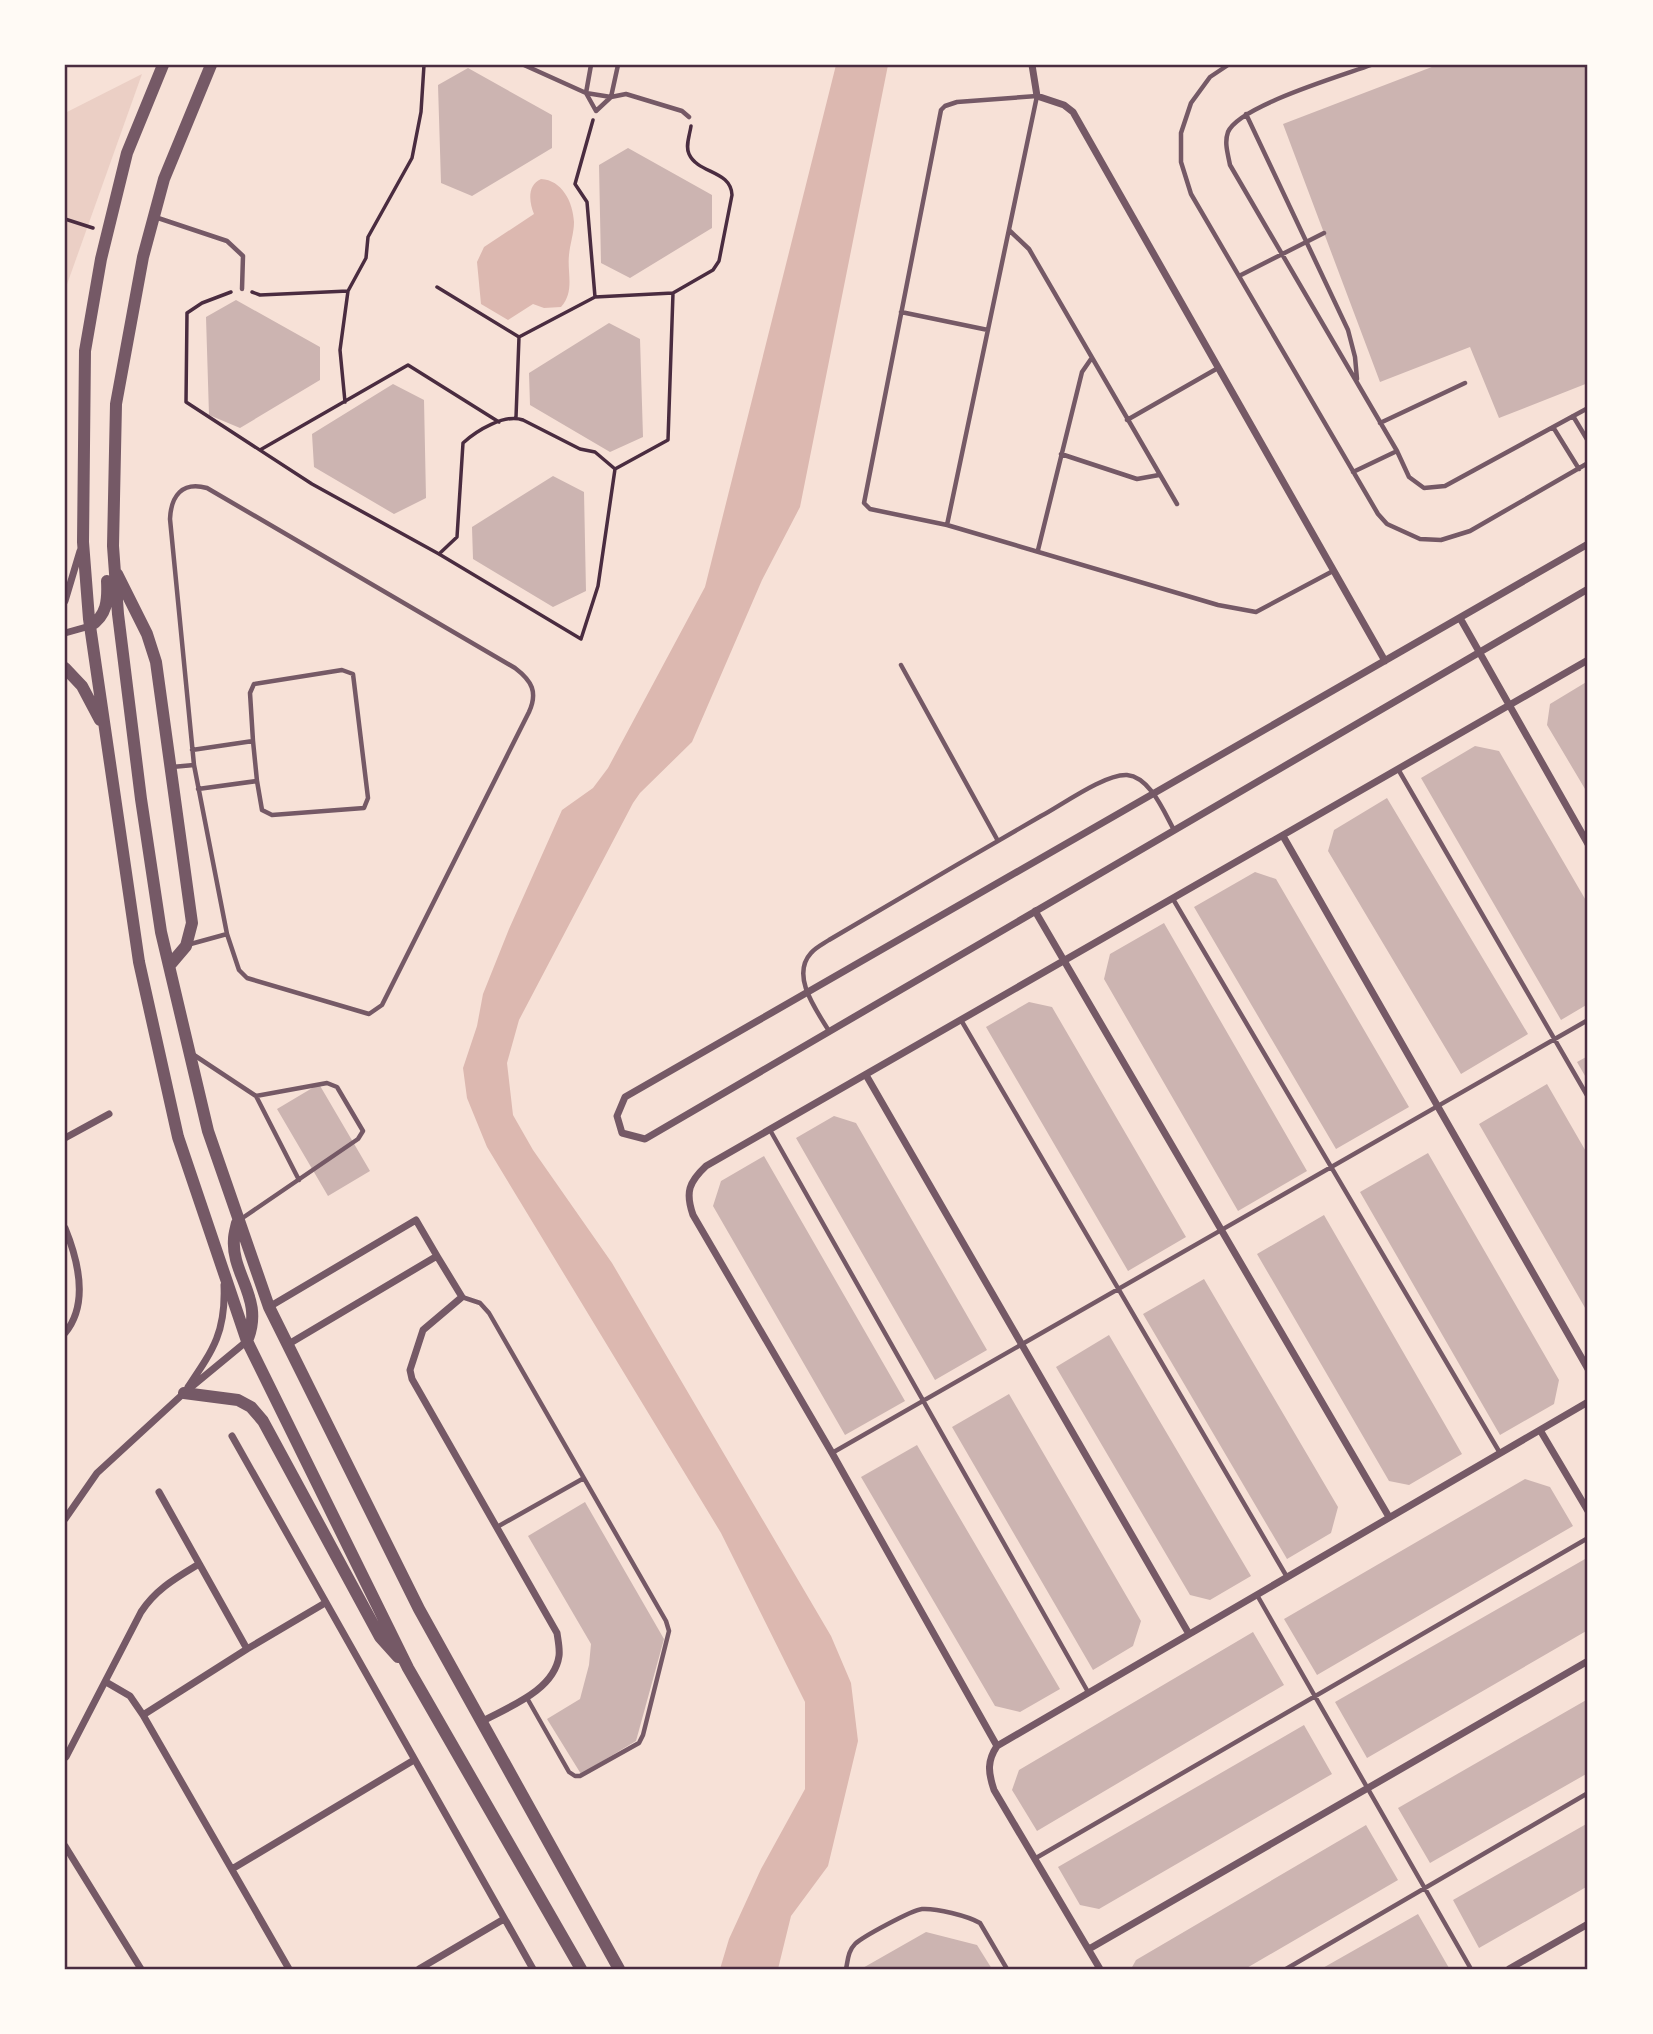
<svg xmlns="http://www.w3.org/2000/svg" width="1653" height="2034" font-family="Montserrat,sans-serif">
<style>
.green{fill:#ebcfc5}
.water{fill:#dcb8b0}
.building{fill:#ccb4b1}
.lines{fill:none;stroke-linecap:round;stroke-linejoin:round}
.path{stroke:#4a2c40;stroke-width:3.5}
.service{stroke:#755966;stroke-width:4.5}
.minor{stroke:#755966;stroke-width:7}
.tertiary{stroke:#755966;stroke-width:12}
.neatline{fill:none;stroke:#4a2c40;stroke-width:2.5}
</style>
<rect width="100%" height="100%" fill="#f7e1d7"/>
<path class="green" d="M142 74 65 290V113Z"/>
<path class="water" d="M836 65H888L800 507 762 580 692 742 640 793 633 803 519 1020 507 1063 513 1115 533 1150 612 1263 831 1636 851 1683 858 1741 828 1866 791 1916 778 1969H720L729 1939 761 1869 805 1789V1702L721 1533 487 1147 467 1098 463 1068 477 1026 483 994 509 929 562 810 593 788 608 768 705 587Z
M541 179C562 180 573 202 574 222 574 233 570 244 569 255 567 273 575 291 561 307L544 308 533 304 508 320 481 304 477 262 484 247 534 214C529 202 527 185 541 179Z"/>
<path class="building" d="M1437 65H1588V383L1499 418 1470 347 1380 382 1283 124Z
M468 68 552 115V148L472 196 441 183 438 85Z
M628 148 712 195V228L630 278 601 263 599 165Z
M236 300 320 347V380L240 428 209 415 206 317Z
M609 323 640 339 643 437 610 452 530 405 529 373Z
M393 384 424 400 426 498 394 514 314 467 312 434Z
M553 476 584 492 586 591 553 607 473 559 472 527Z
M1588 681V794L1547 725 1550 704Z
M1475 746 1499 751 1588 904V1004L1561 1020 1421 778Z
M1387 798 1528 1034 1461 1074 1328 851 1334 830Z
M1255 872 1276 879 1409 1107 1336 1149 1194 907Z
M1164 923 1307 1171 1238 1211 1104 979 1110 954Z
M1029 1002 1052 1007 1186 1237 1128 1271 986 1027Z
M1588 1056V1081L1577 1062Z
M319 1084 370 1171 328 1196 277 1109Z
M1547 1084 1588 1155V1313L1479 1124Z
M834 1116 856 1123 987 1350 935 1380 796 1138Z
M1428 1153 1559 1380 1554 1404 1500 1435 1360 1192Z
M764 1156 905 1401 845 1435 713 1206 721 1181Z
M1324 1215 1462 1454 1409 1485 1389 1481 1257 1254Z
M1204 1279 1338 1507 1331 1533 1287 1559 1143 1314Z
M1109 1335 1251 1576 1210 1600 1190 1595 1056 1367Z
M1009 1394 1141 1621 1133 1646 1093 1670 952 1427Z
M917 1445 1060 1689 1020 1712 995 1706 861 1477Z
M1525 1479 1550 1487 1573 1526 1317 1675 1284 1619Z
M585 1502 664 1639 636 1741 581 1774 547 1719 580 1699 589 1665 591 1644 528 1536Z
M1585 1559 1588 1565V1630L1367 1758 1335 1702Z
M1253 1632 1284 1685 1037 1831 1012 1790 1019 1770Z
M1588 1699V1773L1430 1863 1398 1808Z
M1304 1725 1332 1774 1099 1909 1080 1905 1058 1867Z
M1588 1823V1886L1479 1948 1453 1900Z
M1366 1825 1398 1880 1245 1969H1131L1136 1960Z
M1418 1914 1449 1968 1446 1969H1321Z
M926 1932 977 1945 992 1969H861Z"/>
<g class="lines">
<path class="path" d="M593 120 575 184 587 202 595 297
M65 219 93 228
M437 287 519 337 516 417
M231 292 202 303 187 313 186 402 312 484 439 554 581 639 598 586 615 469 668 440 673 293 713 270 719 261 732 195C731 170 698 174 689 154 685 146 690 134 691 126
M252 292 260 295 348 291 366 258 368 237 412 158 421 112 424 65
M519 337 595 297 673 293
M345 402 340 350 348 291
M260 450 408 365 499 422
M439 554 457 537 463 443C476 431 505 413 523 420L580 449 595 452 615 469"/>
<path class="service" d="M524 65 586 93 611 97 626 94 682 111 689 117
M591 65 586 93 596 111 611 97 618 65
M1228 65 1210 77 1191 103 1181 133V162L1191 194 1378 514 1387 524 1420 539 1441 540 1470 531 1588 463
M1371 65C1341 76 1239 106 1228 132 1224 143 1228 154 1230 165L1397 451 1409 477 1424 488 1445 486 1588 408
M1246 114 1348 330 1355 357 1357 379
M155 217 227 241 243 256 242 289
M1009 230 1029 249 1177 504
M1239 276 1324 233
M901 312 988 330
M1573 416 1588 441
M1127 420 1218 368
M1380 423 1465 383
M1553 427 1579 469
M1061 454 1137 479 1159 475
M1353 472 1397 451
M947 525 870 509 864 503 941 110 945 106 957 102 1037 96 947 525 1218 605 1256 612 1333 571
M1038 550 1082 372 1091 359
M901 665 998 841
M253 741 257 781
M192 750 253 741 250 693 254 684 342 670 353 674 368 798 364 808 272 815 262 810 257 781 198 789
M172 767 194 765 170 519C171 496 182 481 207 488L515 668C532 681 538 692 529 712L382 1005 369 1014 247 978 239 970 227 934 194 765
M1398 769 1588 1097
M1173 899 1500 1453
M187 945 227 934
M961 1020 1287 1577
M829 1031C817 1011 790 976 811 953 815 948 823 944 829 940 900 898 970 857 1041 816 1062 805 1104 774 1127 775 1150 777 1164 812 1174 830
M194 1055 256 1096 327 1083 337 1087 363 1131 358 1139 241 1219
M256 1096 299 1180
M770 1130 1088 1692
M462 1297 480 1303 489 1313 666 1621 669 1631 643 1735 639 1743 580 1776H575L569 1772 527 1698
M832 1453 1588 1020
M497 1527 584 1478
M1257 1595 1471 1969
M1036 1858 1588 1538
M846 1969C848 1960 848 1951 855 1944 862 1937 912 1910 922 1909 936 1908 968 1916 980 1923L1007 1969
M1286 1969 1588 1793"/>
<path class="minor" d="M1032 65 1037 96 1064 105 1073 112 1385 661
M1588 544 625 1097 617 1116 622 1133 645 1139 1588 589
M65 601 80 551
M1460 618 1588 844
M65 633 90 626
M1283 836 1588 1369
M1035 911 1389 1517
M866 1075 1189 1634
M65 1138 109 1114
M65 1228C78 1260 89 1304 65 1333
M437 1256 462 1297 423 1330 410 1370 412 1379 557 1633C558 1640 560 1649 559 1656 554 1691 508 1707 481 1722
M269 1307 416 1220 437 1256 287 1345
M188 1387C213 1350 226 1332 224 1285
M1540 1430 1588 1511
M232 1436 533 1969
M159 1492 247 1649
M65 1519 97 1473 184 1393 247 1341
M106 1682 130 1696 143 1715 289 1969
M143 1715 247 1649 325 1603
M997 1746 832 1453 693 1215C685 1192 689 1182 706 1166L1588 660
M66 1757 141 1612C156 1589 176 1578 199 1564
M65 1846 141 1969
M232 1869 414 1760
M1089 1949 1588 1661
M419 1969 504 1919
M1100 1969 994 1790C988 1772 987 1761 997 1746L1588 1402
M1509 1969 1588 1924"/>
<path class="tertiary" d="M163 65 127 153 101 259 85 351 83 542 89 619 139 962 178 1137 247 1341 408 1668 581 1969
M211 65 164 179 143 257 116 404 113 546 118 614 141 799 161 932 208 1131 269 1307 419 1609 619 1969
M117 574 147 634 156 662 192 923 186 946 169 966
M90 626C107 616 108 600 107 581
M65 668 82 686 100 720
M237 1223C236 1228 234 1234 234 1239 231 1275 265 1299 247 1341
M184 1393 238 1400 251 1407 263 1421 380 1637 398 1657"/>
</g>
<rect width="1653" height="2034" fill="none" stroke="#fffaf5" stroke-width="133"/>
<rect x="66" y="66" width="1520" height="1902" class="neatline"/>
</svg>
